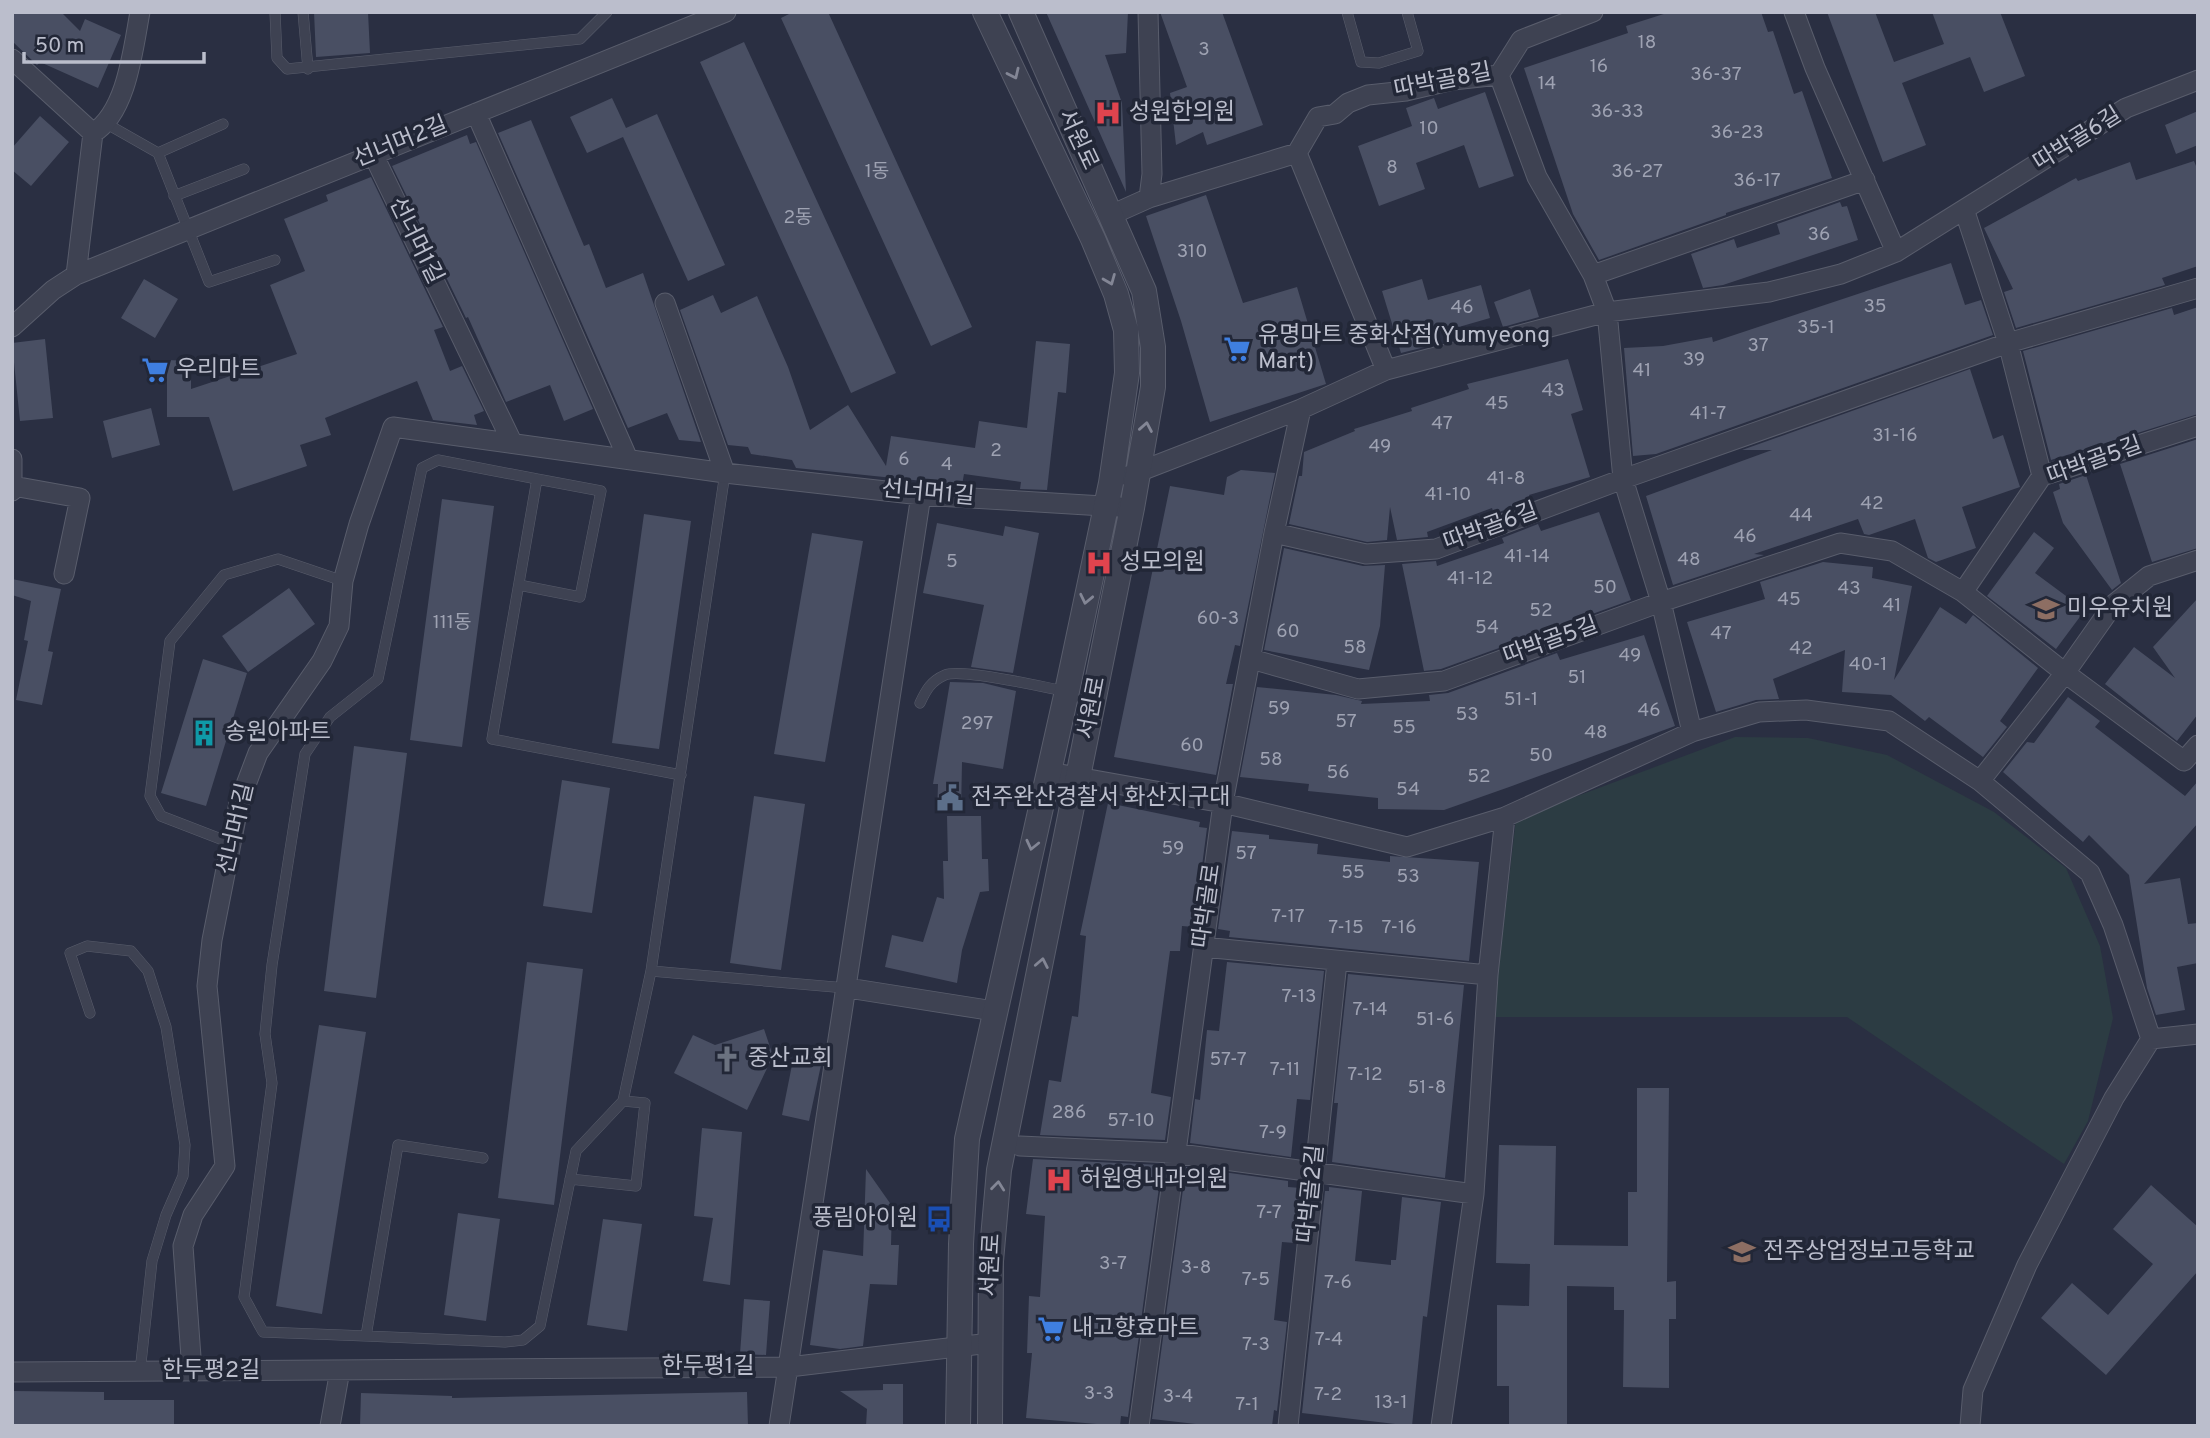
<svg xmlns="http://www.w3.org/2000/svg" width="2210" height="1438" font-family="Overpass,'Noto Sans KR',sans-serif">
<style>
.green{fill:#2c3c43}
.building{fill:#494f63}
.lines{fill:none;stroke-linecap:round;stroke-linejoin:round}
.service-casing{stroke:#595d6c;stroke-width:11}
.minor-casing{stroke:#595d6c;stroke-width:21}
.tertiary-casing{stroke:#595d6c;stroke-width:26}
.service{stroke:#3e4252;stroke-width:10}
.minor{stroke:#3e4252;stroke-width:19}
.tertiary{stroke:#3e4252;stroke-width:24}
.oneway{stroke:#838695}
.labels{text-anchor:middle;dominant-baseline:central;stroke-width:7;stroke-linejoin:round;paint-order:stroke}
.number-label{font-size:19px;fill:#9ea2b2}
.street-label{font-size:23px;fill:#bbbecc;stroke:#222737}
.poi-label{font-size:23px;fill:#bbbecc;stroke:#222737;text-anchor:start}
</style>
<rect width="100%" height="100%" fill="#2a2f42"/>
<path class="green" d="M1735 737 1808 738 1887 755 1994 812 2066 868 2100 946 2113 1018 2088 1121 2064 1164 1847 1017H1493L1516 819Z"/>
<path class="building" d="M12 12H61L80 31 85 19 121 35 98 88 40 62 37 65 12 41Z
M314 12H368L370 53 316 57Z
M793 12H828L972 327 931 346 781 18Z
M1046 12H1128L1126 53 1105 55 1122 103 1126 192Z
M1160 12H1222L1263 125 1207 145 1203 132 1176 145 1170 93 1187 87Z
M1670 12H1761L1768 32 1773 31 1794 94 1802 91 1832 178 1726 213V215L1599 260 1573 214 1524 68 1628 33 1626 26Z
M1827 12H1875L1894 62 1944 44 1932 12H2000L2025 76 1984 92 1970 57 1902 83 1926 145 1883 162Z
M744 42 896 373 851 393 700 62Z
M1485 92 1514 176 1479 188 1464 145 1416 163 1425 189 1379 206 1358 146 1412 126 1406 108 1434 98 1438 109Z
M612 98 626 128 657 114 725 265 688 281 623 137 587 153 570 117Z
M2198 111V145L2176 154 2165 125Z
M40 116 69 142 31 186 12 170V148Z
M531 120 584 246 589 244 606 288 643 273 701 442 679 440 667 413 628 428 498 133Z
M467 135 470 144 476 142 593 409 564 421 550 385 506 402 468 317 466 318 392 166Z
M2194 161 2198 171V266L2162 278 2165 285 2016 328 2004 292 2013 289 1984 228 2076 178 2078 181 2130 162 2136 180Z
M371 177 443 327 434 330 450 371 462 366 484 411 474 415 477 425 433 420 417 381 325 418 331 435 300 445 307 466 233 491 209 417H167V360L191 361V389L297 354 270 285 305 271 284 219 328 201 326 195Z
M1206 195 1243 303 1297 287 1326 384 1210 422 1181 321 1146 216Z
M1840 202 1842 207 1847 206 1858 240 1723 285 1703 288 1691 254 1734 239 1737 248 1780 234 1777 224Z
M1951 263 1965 305 1981 300 1993 335 1656 454 1633 456 1624 348 1663 346 1712 337 1713 342Z
M144 279 178 299 155 338 121 318Z
M1422 279 1428 300 1481 285 1490 318 1438 333 1441 343 1401 353 1382 291Z
M1530 289 1539 317 1503 327 1494 302Z
M713 295 721 313 757 296 788 367 810 430 848 405 886 466 891 436 975 448 979 421 1027 428 1036 341 1070 344 1066 393 1058 392 1047 490 1020 489 1021 482 964 474 962 485 796 468 792 460 751 454 748 447 728 445 680 310Z
M2198 307V414L2051 460 2023 351 2172 308 2174 315Z
M45 339 53 418 20 421 12 343Z
M1568 359 1583 410 1571 414 1590 477 1529 495 1531 500 1494 514 1492 508 1427 532 1428 537 1397 540 1390 507 1387 540 1367 542 1289 524 1299 476H1302L1304 452 1355 431 1354 429 1412 411 1411 408 1469 389 1467 384Z
M1970 369 1993 439 2003 435 2020 487 1962 507 1976 548 1936 562 1928 558 1915 519 1869 535 1864 534 1858 519 1754 554 1764 555 1673 585 1646 496 1772 450H1742Z
M151 408 160 445 112 458 103 421Z
M2198 439V548L2152 562 2120 464Z
M1241 470 1275 473 1240 646 1235 645 1226 684H1233L1216 775 1114 757 1170 486 1224 495 1227 477Z
M2086 475 2121 583 2112 590 2063 523 2053 492 2060 489 2059 484Z
M442 499 494 506 462 747 410 740Z
M1599 512 1631 600 1441 669 1424 671 1402 564 1436 561 1437 566 1504 543 1502 538 1538 524 1541 531Z
M644 514 691 521 659 749 612 743Z
M937 523 1003 536 1005 526 1039 533 1013 673 971 667 984 605 923 593Z
M2034 532 2054 548 2035 573 2085 610 2056 649 1987 596Z
M812 533 863 541 825 762 774 754Z
M1284 548 1363 566 1385 565 1380 626 1369 670 1264 650Z
M1823 562 1873 567 1872 578 1912 586 1894 680 1940 607 1966 624 1973 615 2038 668 2000 721 2007 727 1983 757 1929 717 1925 721 1891 695 1842 692 1845 650 1773 679 1779 699 1756 700 1716 712 1687 622 1765 599 1760 582Z
M12 579 61 589 48 651 53 652 42 705 16 700 28 641 24 640 31 601 12 595Z
M289 588 315 624 248 672 222 636Z
M2198 598V714L2177 741 2105 684 2134 647 2175 678 2153 647Z
M1644 635 1675 726 1512 786 1444 810 1378 809V798L1308 791 1309 784 1240 777 1257 687 1336 695 1362 701 1361 704 1430 701 1429 695 1448 693 1557 653 1560 660Z
M203 659 247 673 206 806 161 793Z
M950 682 983 683 1016 691 1003 769 962 762 961 813H937L938 784H933Z
M2068 697 2100 721 2095 727 2185 796 2198 781V823L2144 884 2180 878 2188 924 2198 923V963L2177 967 2185 1010 2156 1015 2147 988 2129 875 2089 835 2083 842 2003 772 2027 742 2034 743Z
M354 746 407 753 376 998 324 991Z
M562 780 610 788 592 913 543 906Z
M754 796 805 804 781 970 730 963Z
M1108 803 1200 822 1199 827 1207 828 1194 927 1182 926 1180 951H1170L1151 1093 1171 1097 1165 1140 1040 1135 1049 1080 1061 1082 1072 1016 1078 1017 1086 936 1080 935Z
M947 816H981L982 859H988L989 891 980 892 962 950 957 983 885 967 892 935 923 942 937 897 944 899 943 861H948Z
M1232 831 1269 835V839L1318 844 1317 854 1390 862V856L1479 862 1469 961 1229 937 1230 931 1218 929Z
M527 962 583 969 554 1205 498 1198Z
M1227 962 1324 971 1310 1100 1297 1099 1291 1157 1190 1143 1195 1099 1200 1100 1207 1030 1219 1031Z
M1348 974 1464 985 1445 1178 1332 1162 1338 1103H1334Z
M319 1025 366 1032 322 1314 276 1306Z
M764 1029 773 1056 747 1110 674 1073 693 1035 715 1045Z
M796 1045 824 1051 809 1121 782 1115Z
M1637 1088H1669L1667 1282 1676 1281V1319H1669V1388L1623 1387 1624 1310H1614V1287L1567 1286V1426H1509V1386H1497V1305L1529 1306 1530 1264 1496 1263 1499 1145 1556 1146 1554 1245 1628 1246V1192H1637Z
M702 1128 742 1132 730 1285 703 1281 713 1218 694 1216Z
M1033 1159 1162 1165 1128 1417 1121 1416 1120 1426 1026 1418 1032 1353H1027L1029 1296 1040 1297 1045 1216 1026 1214Z
M1186 1167 1288 1181V1187L1301 1188 1295 1243 1282 1242 1274 1320 1287 1322 1277 1411 1274 1410 1272 1426H1213L1152 1419Z
M866 1169 892 1206 891 1245H899L897 1285 870 1284 863 1346 840 1349 810 1345 823 1250 863 1256Z
M2151 1185 2198 1227V1271L2106 1375 2041 1318 2072 1283 2108 1315 2153 1264 2113 1229Z
M1329 1187 1362 1191 1355 1261 1391 1265V1260H1396L1402 1197 1441 1202 1427 1317 1423 1316 1412 1426 1302 1413 1325 1191H1329Z
M458 1213 500 1219 486 1321 444 1315Z
M603 1219 642 1224 627 1331 587 1325Z
M744 1299 770 1301 766 1355 740 1354Z
M883 1384H903V1426H866L867 1409 840 1391 883 1390Z
M12 1391 104 1392V1400H174V1426H12Z
M747 1392 748 1426H360L361 1393 452 1396V1398Z"/>
<g class="lines">
<g class="service-casing">
<path id="service" d="M275 12 277 58 287 69 580 39 607 12
M303 12 308 69
M1347 12 1361 62 1379 63 1418 51 1407 12
M107 124 158 153 209 282 275 260
M158 153 223 124
M174 196 244 169
M725 473 651 971 846 988
M519 585 580 597 601 491 537 479
M920 703C926 690 931 681 945 675 962 668 1042 687 1065 691
M231 843 161 816 150 796 170 641 224 575 278 559 343 581
M90 1013 70 953 87 946 131 951 148 971 166 1027 185 1145 183 1176 166 1215 152 1261 140 1372
M483 1158 398 1145 366 1336 505 1342 523 1340 540 1326 576 1151 623 1101 651 971
M570 1179 636 1186 645 1103 623 1101
M366 1336 263 1332 244 1297 272 1083 265 1034 272 965 305 754 330 717 378 679 422 468 438 460 537 479 492 739 681 775"/>
</g>
<g class="minor-casing">
<path id="minor" d="M1794 12 1815 68 1896 252
M12 59 93 133 76 275
M1499 75 1537 177 1593 275 1607 312 1623 479 1661 602 1692 732
M476 113 628 459
M93 133C127 112 133 49 140 12
M1297 153 1318 117 1335 114 1348 103 1368 95 1406 91 1453 80 1499 75 1521 40 1593 12
M373 154 512 442
M1149 198 1297 153 1386 370
M1965 212 2008 343 2042 476
M1111 215 1149 198 1152 174 1148 12
M1593 275 1865 180
M665 303 725 473
M12 327 53 290 76 275 726 12
M12 459V491
M1128 476 1301 409 1386 370 1607 312 1769 292 1841 274 1896 252 2126 108 2198 80
M13 486 80 498 64 574
M1274 533 1366 554 1436 549 1623 479 2008 343 2198 288
M1963 592 2042 476 2198 426
M1251 659 1358 689 1444 681 1661 602 1840 543 1892 551 1963 592 2065 673 2184 761 2198 745
M1049 772 1223 803 1407 847 1505 817 1692 732 1759 712 1806 710 1889 721 1980 781 2090 873 2113 925 2151 1039 2114 1098 2027 1265 1973 1390 1970 1426
M1980 781 2065 673 2113 605 2149 576 2198 560
M1203 947 1488 975
M848 988 994 1011
M2151 1039 2198 1034
M1020 1146 1173 1153 1474 1194
M192 1371 183 1246 193 1215 225 1166 207 986 212 940 239 803 258 753 322 661 339 626 343 581 359 524 393 427 725 473 921 495 1120 507
M12 1372 789 1367 990 1343
M330 1426 340 1370
M779 1426 921 495
M1139 1426 1223 803 1274 533 1301 409
M1288 1426 1337 962
M1441 1426 1474 1194 1488 975 1505 817"/>
</g>
<g class="tertiary-casing">
<path id="tertiary" d="M958 1426 961 1244 967 1139 1067 691 1111 483 1127 373 1126 330 1116 294 1093 239 985 12
M990 1426 991 1261 999 1170 1132 508 1153 387V347L1144 291 1021 12"/>
</g>
<use href="#service" class="service"/>
<use href="#minor" class="minor"/>
<use href="#tertiary" class="tertiary"/>
</g>
<defs><path id="oneway-chevron" d="M-2-3.5L2.5 0L-2 3.5" fill="none" stroke-width="1.6" stroke-linecap="round" stroke-linejoin="round" transform="scale(1.75)"/></defs>
<g class="oneway">
<use href="#oneway-chevron" transform="translate(1014 74) rotate(65)"/>
<use href="#oneway-chevron" transform="translate(1110 280) rotate(68)"/>
<use href="#oneway-chevron" transform="translate(1146 427) rotate(-80)"/>
<use href="#oneway-chevron" transform="translate(1086 599) rotate(102)"/>
<use href="#oneway-chevron" transform="translate(1032 845) rotate(103)"/>
<use href="#oneway-chevron" transform="translate(1042 963) rotate(-79)"/>
<use href="#oneway-chevron" transform="translate(998 1186) rotate(-84)"/>
</g>
<defs>
<g id="hospital-bare" transform="scale(2.1)"><path d="M-5-5h3v3.5h4V-5h3V5h-3V1.5h-4V5h-3Z" fill="#e0444e" stroke="#222737" stroke-width="2.5" paint-order="stroke"/></g>
<g id="supermarket-bare" transform="scale(2.1)"><path d="M-6-5.5h2.5l.6 2H6L4.5 2H-2.5L-4.4-4H-6ZM-1.5 3.2a1.3 1.3 0 1 0 .1 0ZM3 3.2a1.3 1.3 0 1 0 .1 0Z" fill="#3f7fe0" stroke="#222737" stroke-width="2.5" paint-order="stroke"/></g>
<g id="school-bare" transform="scale(2.1)"><path d="M0-5L7-2L0 1L-7-2ZM-4 1L0 2.5L4 1V4Q0 6-4 4Z" fill="#8d6e63" stroke="#222737" stroke-width="2.5" paint-order="stroke"/></g>
<g id="building-bare" transform="scale(2.1)"><path d="M-4-6H4V6H1V3H-1V6H-4ZM-2.5-4.3h1.7v1.8h-1.7ZM.8-4.3h1.7v1.8H.8ZM-2.5-1h1.7V.8h-1.7ZM.8-1h1.7V.8H.8Z" fill="#0f9aa8" stroke="#222737" stroke-width="2.5" paint-order="stroke"/></g>
<g id="civic-bare" transform="scale(2.1)"><path d="M-.6-6.5H3V-4.5H.6V-3L4-1V1h2V6H-6V1h2V-1L-.6-3ZM-1.2 2.5V6h2.4V2.5Z" fill="#5c6f8a" stroke="#222737" stroke-width="2.5" paint-order="stroke"/></g>
<g id="church-bare" transform="scale(2.1)"><path d="M-1.2-6h2.4v3.5h3.3v2.4h-3.3V6h-2.4V-.1h-3.3v-2.4h3.3Z" fill="#6b7280" stroke="#222737" stroke-width="2.5" paint-order="stroke"/></g>
<g id="bus-bare" transform="scale(2.1)"><path d="M-5-6H5V4H4V6H2V4H-2V6H-4V4H-5ZM-3.5-4V0h7V-4ZM-3.5 1.2v1.5H-2V1.2ZM2 1.2v1.5H3.5V1.2Z" fill="#1a4fb4" stroke="#222737" stroke-width="2.5" paint-order="stroke"/></g>
</defs>
<g fill-rule="evenodd">
<use href="#hospital-bare" x="1108" y="113"/>
<use href="#supermarket-bare" x="1237" y="349"/>
<use href="#supermarket-bare" x="155" y="370"/>
<use href="#hospital-bare" x="1099" y="563"/>
<use href="#school-bare" x="2046" y="609"/>
<use href="#building-bare" x="204" y="733"/>
<use href="#civic-bare" x="950" y="798"/>
<use href="#church-bare" x="727" y="1059"/>
<use href="#hospital-bare" x="1059" y="1180"/>
<use href="#bus-bare" x="939" y="1219"/>
<use href="#school-bare" x="1742" y="1252"/>
<use href="#supermarket-bare" x="1051" y="1329"/>
</g>
<g class="labels">
<g class="number-label">
<text x="1647" y="43">18</text>
<text x="1204" y="50">3</text>
<text x="1599" y="67">16</text>
<text x="1716" y="75">36-37</text>
<text x="1547" y="84">14</text>
<text x="1617" y="112">36-33</text>
<text x="1429" y="129">10</text>
<text x="1737" y="133">36-23</text>
<text x="1392" y="168">8</text>
<text x="877" y="172">1동</text>
<text x="1637" y="172">36-27</text>
<text x="1757" y="181">36-17</text>
<text x="798" y="218">2동</text>
<text x="1819" y="235">36</text>
<text x="1192" y="252">310</text>
<text x="1875" y="307">35</text>
<text x="1462" y="308">46</text>
<text x="1816" y="328">35-1</text>
<text x="1758" y="346">37</text>
<text x="1694" y="360">39</text>
<text x="1642" y="371">41</text>
<text x="1553" y="391">43</text>
<text x="1497" y="404">45</text>
<text x="1708" y="414">41-7</text>
<text x="1442" y="424">47</text>
<text x="1895" y="436">31-16</text>
<text x="1380" y="447">49</text>
<text x="996" y="451">2</text>
<text x="904" y="460">6</text>
<text x="947" y="465">4</text>
<text x="1506" y="479">41-8</text>
<text x="1448" y="495">41-10</text>
<text x="1872" y="504">42</text>
<text x="1801" y="516">44</text>
<text x="1745" y="537">46</text>
<text x="1527" y="557">41-14</text>
<text x="1689" y="560">48</text>
<text x="952" y="562">5</text>
<text x="1470" y="579">41-12</text>
<text x="1605" y="588">50</text>
<text x="1849" y="589">43</text>
<text x="1789" y="600">45</text>
<text x="1892" y="606">41</text>
<text x="1541" y="611">52</text>
<text x="1218" y="619">60-3</text>
<text x="452" y="623">111동</text>
<text x="1487" y="628">54</text>
<text x="1288" y="632">60</text>
<text x="1721" y="634">47</text>
<text x="1355" y="648">58</text>
<text x="1801" y="649">42</text>
<text x="1630" y="656">49</text>
<text x="1868" y="665">40-1</text>
<text x="1577" y="678">51</text>
<text x="1521" y="700">51-1</text>
<text x="1279" y="709">59</text>
<text x="1649" y="711">46</text>
<text x="1467" y="715">53</text>
<text x="1346" y="722">57</text>
<text x="977" y="724">297</text>
<text x="1404" y="728">55</text>
<text x="1596" y="733">48</text>
<text x="1192" y="746">60</text>
<text x="1541" y="756">50</text>
<text x="1271" y="760">58</text>
<text x="1338" y="773">56</text>
<text x="1479" y="777">52</text>
<text x="1408" y="790">54</text>
<text x="1173" y="849">59</text>
<text x="1246" y="854">57</text>
<text x="1353" y="873">55</text>
<text x="1408" y="877">53</text>
<text x="1288" y="917">7-17</text>
<text x="1346" y="928">7-15</text>
<text x="1399" y="928">7-16</text>
<text x="1299" y="997">7-13</text>
<text x="1370" y="1010">7-14</text>
<text x="1435" y="1020">51-6</text>
<text x="1228" y="1060">57-7</text>
<text x="1285" y="1070">7-11</text>
<text x="1365" y="1075">7-12</text>
<text x="1427" y="1088">51-8</text>
<text x="1069" y="1113">286</text>
<text x="1131" y="1121">57-10</text>
<text x="1273" y="1133">7-9</text>
<text x="1269" y="1213">7-7</text>
<text x="1113" y="1264">3-7</text>
<text x="1196" y="1268">3-8</text>
<text x="1256" y="1280">7-5</text>
<text x="1338" y="1283">7-6</text>
<text x="1329" y="1340">7-4</text>
<text x="1256" y="1345">7-3</text>
<text x="1099" y="1394">3-3</text>
<text x="1328" y="1395">7-2</text>
<text x="1178" y="1397">3-4</text>
<text x="1391" y="1403">13-1</text>
<text x="1247" y="1405">7-1</text>
</g>
<g class="street-label">
<text transform="translate(1443 82) rotate(-11)">따박골8길</text>
<text transform="translate(1077 140) rotate(65)">서원로</text>
<text transform="translate(2078 140) rotate(-32)">따박골6길</text>
<text transform="translate(401 143) rotate(-22)">선너머2길</text>
<text transform="translate(415 241) rotate(64)">선너머1길</text>
<text transform="translate(2095 462) rotate(-20)">따박골5길</text>
<text transform="translate(928 494) rotate(5)">선너머1길</text>
<text transform="translate(1491 528) rotate(-20)">따박골6길</text>
<text transform="translate(1551 642) rotate(-20)">따박골5길</text>
<text transform="translate(1093 708) rotate(-79)">서원로</text>
<text transform="translate(237 829) rotate(-77)">선너머1길</text>
<text transform="translate(1208 906) rotate(-82)">따박골로</text>
<text transform="translate(1312 1194) rotate(-84)">따박골2길</text>
<text transform="translate(992 1265) rotate(-87)">서원로</text>
<text x="708" y="1367">한두평1길</text>
<text x="211" y="1371">한두평2길</text>
</g>
<g class="poi-label">
<text x="1129" y="113">성원한의원</text>
<text x="1258" y="336">유명마트 중화산점(Yumyeong<tspan x="1258" dy="26">Mart)</tspan></text>
<text x="176" y="370">우리마트</text>
<text x="1120" y="563">성모의원</text>
<text x="2067" y="609">미우유치원</text>
<text x="225" y="733">송원아파트</text>
<text x="971" y="798">전주완산경찰서 화산지구대</text>
<text x="748" y="1059">중산교회</text>
<text x="1080" y="1180">허원영내과의원</text>
<text x="918" y="1219" text-anchor="end">풍림아이원</text>
<text x="1763" y="1252">전주상업정보고등학교</text>
<text x="1072" y="1329">내고향효마트</text>
</g>
</g>
<rect width="2210" height="1438" fill="none" stroke="#bbbecc" stroke-width="28"/>
<path d="M24 52v10h180v-10" fill="none" stroke="#bbbecc" stroke-width="3.5"/>
<text x="35" y="52" font-size="21" fill="#bbbecc" stroke="#222737" stroke-width="5" paint-order="stroke">50 m</text>
</svg>
